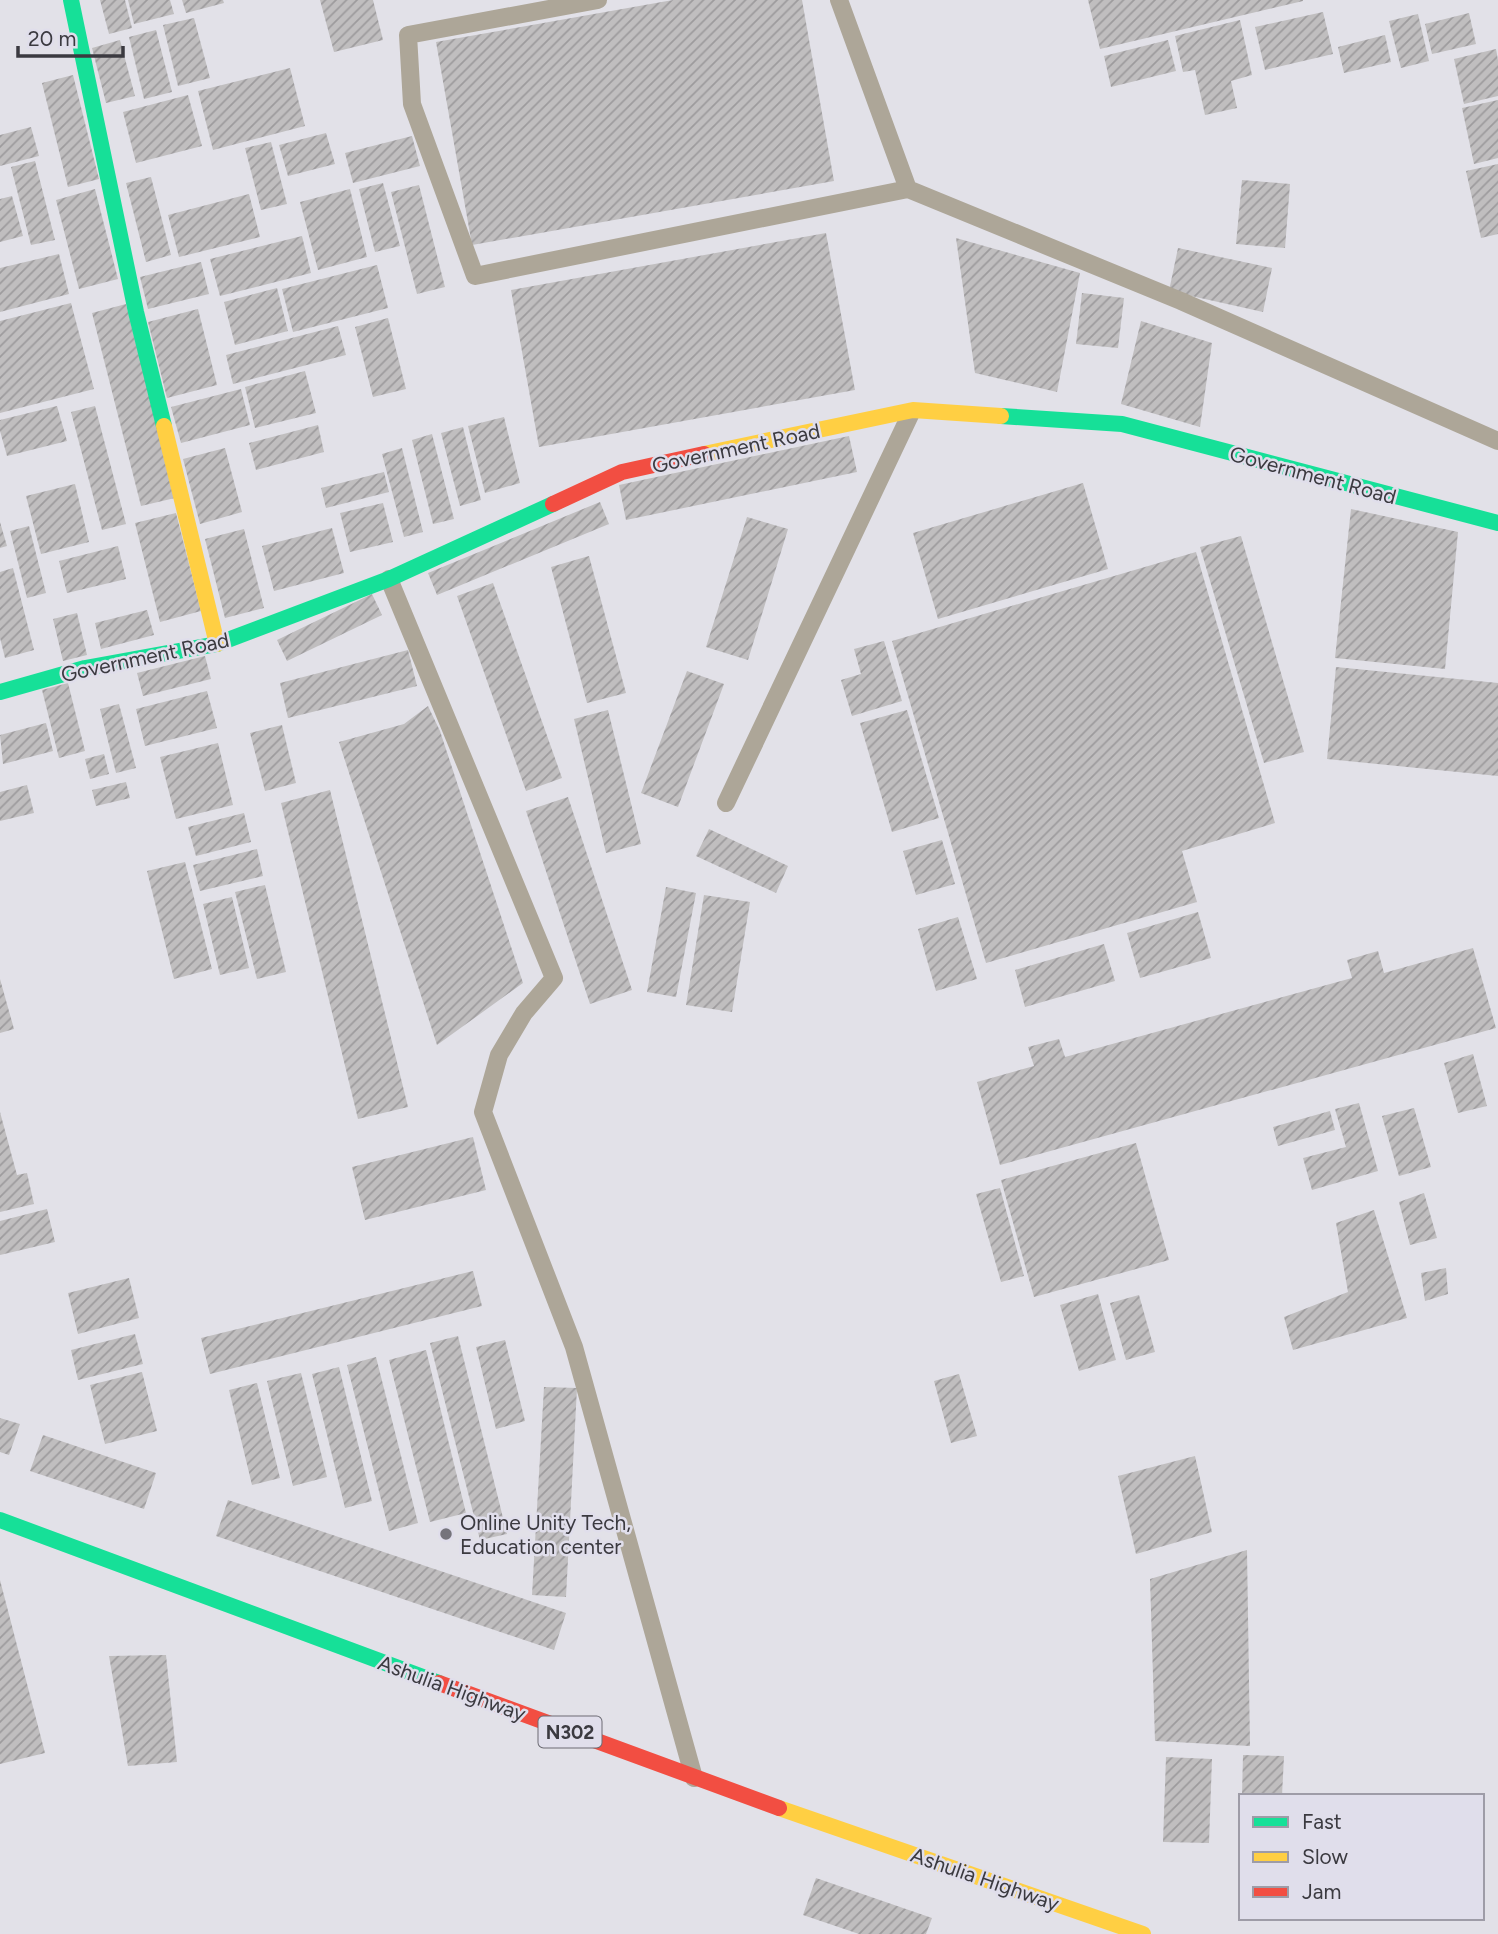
<svg xmlns="http://www.w3.org/2000/svg" width="1498" height="1934" font-family="Figtree,sans-serif">
<style>
.building{fill:url(#building-hatch)}
.lines{fill:none;stroke-linecap:round;stroke-linejoin:round}
.lane{stroke:#ada698;stroke-width:18}
.fast{stroke:#16e098;stroke-width:16}
.slow{stroke:#ffcf43;stroke-width:16}
.jam{stroke:#f24e42;stroke-width:16}
.poi-dot{fill:#75747b;stroke:#e0deeb;stroke-width:2.5}
.labels{text-anchor:middle;dominant-baseline:central;stroke-width:5;stroke-linejoin:round;paint-order:stroke}
.shield{fill:#e0deeb;stroke:#6c6b73;stroke-width:2}
.shield-label{font-size:19px;font-weight:bold;fill:#3b3a40}
.street-label{font-size:21px;fill:#3b3a40;stroke:#e0deeb}
.poi-label{font-size:21px;fill:#3b3a40;stroke:#e0deeb;text-anchor:start}
</style>
<defs>
<pattern id="building-hatch" width="6" height="6" patternUnits="userSpaceOnUse" patternTransform="scale(1.75)"><rect width="6" height="6" fill="#c0bebf"/><path d="M-1 1l2-2M0 6l6-6M5 7l2-2" fill="none" stroke="#9d9b9d"/></pattern>
</defs>
<rect width="100%" height="100%" fill="#e2e1e8"/>
<path class="building" d="M100 0H125L132 28 109 34Z
M128 0H170L174 14 134 24Z
M182 0H223L224 3 186 13Z
M320 0H373L383 40 334 52Z
M673 0H802L834 181 472 245 436 42Z
M1088 0H1303V1L1100 49Z
M1323 12 1333 54 1265 70 1255 27Z
M1469 13 1476 44 1432 54 1425 24Z
M1418 14 1429 61 1401 68 1389 21Z
M194 18 210 78 178 86 163 25Z
M1240 20 1252 75 1231 81 1237 108 1205 115 1195 70 1183 72 1175 36Z
M156 30 172 92 144 99 129 37Z
M1385 35 1391 62 1344 73 1338 47Z
M120 40 135 96 106 103 92 48Z
M1168 40 1176 71 1111 87 1104 56Z
M1496 49 1498 60V96L1464 104 1454 59Z
M290 68 305 126 213 150 198 91Z
M73 75 99 179 68 187 42 83Z
M188 95 202 146 136 163 123 112Z
M1498 100V158L1474 164 1462 108Z
M31 127 39 156 0 166V135Z
M326 133 335 164 288 176 279 145Z
M412 136 420 166 353 183 345 153Z
M271 142 287 204 261 210 245 148Z
M35 161 55 240 31 245 11 167Z
M1498 164V234L1481 238 1466 171Z
M151 177 171 255 146 262 126 183Z
M1242 180 1290 184 1285 248 1236 244Z
M383 183 400 246 375 252 359 189Z
M419 185 445 287 417 294 391 192Z
M95 189 118 279 79 289 56 200Z
M350 189 367 257 318 270 300 202Z
M249 194 260 237 179 257 168 215Z
M12 196 23 236 0 242V199Z
M826 233 855 390 539 447 511 290Z
M302 236 311 273 220 296 210 259Z
M956 238 1080 273 1057 392 975 373Z
M1178 248 1272 268 1263 312 1169 291Z
M59 254 69 294 0 312V268Z
M201 262 209 294 148 309 140 277Z
M377 265 388 308 293 332 282 289Z
M277 288 288 331 235 345 224 302Z
M1082 293 1124 298 1118 348 1076 344Z
M71 303 94 389 0 413V321Z
M126 304 175 498 141 506 92 313Z
M198 309 217 385 167 398 148 322Z
M388 318 406 389 373 397 355 327Z
M1141 321 1212 343 1200 427 1121 404Z
M338 326 346 355 233 384 226 355Z
M305 371 316 413 255 428 245 387Z
M241 389 250 425 181 443 171 407Z
M57 406 67 441 7 456 0 431V420Z
M95 406 126 524 102 530 71 412Z
M504 417 520 483 485 493 468 426Z
M318 425 324 452 256 470 249 443Z
M463 427 481 500 460 506 441 433Z
M432 434 454 519 433 524 412 440Z
M849 436 857 472 626 520 619 485Z
M225 448 242 512 200 524 183 459Z
M402 448 423 532 404 537 382 454Z
M384 472 389 492 326 508 321 488Z
M1083 483 1108 569 938 619 913 533Z
M75 484 89 542 41 554 26 496Z
M600 502 609 524 437 595 428 573Z
M383 503 393 542 350 552 340 513Z
M1351 509 1458 532 1445 669 1335 658Z
M176 513 201 611 160 622 135 523Z
M747 517 788 529 748 660 706 647Z
M0 522 7 546 0 548Z
M29 526 46 593 27 598 10 531Z
M332 528 344 573 274 591 262 546Z
M244 529 264 608 225 618 205 539Z
M1241 536 1304 752 1264 763 1200 547Z
M118 546 126 579 67 593 59 561Z
M1196 552 1275 823 1182 851 1197 902 986 963 892 641Z
M589 556 626 693 587 703 551 567Z
M13 568 34 650 5 658 0 638V572Z
M493 583 562 778 526 791 457 596Z
M372 594 382 615 287 661 277 640Z
M147 610 154 635 101 649 95 623Z
M77 613 87 655 63 661 53 619Z
M884 641 902 701 852 716 841 680 861 674 854 649Z
M408 650 417 686 288 718 280 683Z
M205 656 211 679 143 696 137 673Z
M1336 667 1498 683V776L1327 759Z
M687 671 724 684 678 807 641 793Z
M68 683 85 751 59 758 42 690Z
M207 691 217 728 145 746 136 709Z
M119 704 136 768 116 773 100 709Z
M428 706 440 731 523 983 437 1045 339 742 404 724Z
M608 710 641 844 606 853 574 719Z
M907 710 939 818 892 832 860 723Z
M46 723 53 751 3 764 0 735Z
M282 725 296 783 265 791 250 733Z
M218 743 233 805 176 819 160 757Z
M104 754 109 774 90 779 85 759Z
M126 782 130 798 96 806 92 790Z
M27 785 34 813 0 821V792Z
M330 790 408 1107 358 1119 281 803Z
M568 797 632 990 590 1004 526 811Z
M244 813 251 842 196 856 188 827Z
M709 829 788 866 776 893 696 856Z
M942 840 955 884 916 895 903 851Z
M257 849 263 876 200 891 193 865Z
M185 862 212 969 174 979 147 871Z
M265 885 286 972 257 979 235 892Z
M666 887 696 893 676 997 647 992Z
M704 895 750 902 732 1012 686 1005Z
M232 897 249 968 220 975 203 904Z
M1198 912 1211 958 1140 978 1127 933Z
M958 917 977 979 936 991 918 929Z
M1104 944 1115 981 1025 1007 1015 970Z
M1473 948 1496 1028 1000 1165 977 1082 1034 1066 1028 1047 1059 1039 1065 1057 1352 978 1347 960 1378 951 1384 973Z
M0 979 14 1029 0 1033Z
M1473 1054 1487 1106 1458 1113 1444 1063Z
M1359 1103 1378 1171 1312 1190 1303 1158 1346 1147 1335 1109Z
M1414 1108 1431 1167 1399 1176 1382 1116Z
M1330 1111 1335 1130 1278 1146 1273 1127Z
M0 1112 17 1175 27 1173 34 1204 0 1212Z
M473 1137 486 1190 365 1220 352 1167Z
M1136 1143 1169 1260 1034 1297 1001 1180Z
M1000 1188 1024 1276 1001 1282 976 1194Z
M1424 1193 1437 1238 1410 1245 1399 1202Z
M47 1209 55 1242 0 1255V1221Z
M1374 1210 1407 1318 1293 1350 1284 1317 1348 1292 1336 1223Z
M1446 1268 1448 1294 1425 1301 1421 1273Z
M473 1271 482 1306 210 1374 201 1338Z
M129 1278 139 1318 78 1334 68 1293Z
M1098 1294 1116 1360 1079 1371 1060 1305Z
M1139 1295 1155 1352 1126 1360 1110 1303Z
M135 1334 143 1364 78 1380 71 1350Z
M458 1336 507 1534 480 1540 430 1343Z
M505 1340 525 1421 496 1429 476 1347Z
M426 1350 466 1513 430 1522 389 1360Z
M376 1357 418 1523 389 1531 347 1365Z
M339 1367 372 1501 345 1508 312 1374Z
M142 1372 157 1431 105 1444 90 1385Z
M301 1373 327 1477 293 1486 267 1381Z
M959 1374 977 1436 951 1443 934 1381Z
M257 1383 280 1478 252 1485 229 1390Z
M544 1387 577 1388 566 1597 532 1595Z
M0 1418 20 1424 9 1455 0 1452Z
M43 1435 156 1473 144 1509 30 1471Z
M1195 1456 1212 1532 1136 1554 1118 1476Z
M228 1500 566 1613 554 1650 216 1536Z
M1247 1550 1250 1746 1155 1741 1150 1579Z
M0 1580 45 1753 0 1764Z
M166 1655 177 1762 128 1766 109 1656Z
M1243 1755 1284 1756 1282 1796H1242Z
M1166 1757 1212 1759 1209 1843 1163 1842Z
M816 1878 932 1918 926 1934H859L803 1915Z"/>
<g class="lines">
<path class="lane" d="M598 0 408 35 412 104 475 276 908 189 1181 301 1498 441
M839 0 908 189
M389 579 554 978 524 1013 499 1055 483 1112 574 1347 694 1778
M726 803 911 413"/>
<path class="fast" d="M71 0 136 312 164 426
M1001 416 1122 424 1498 523
M0 692 85 668 217 644 389 579 553 504
M0 1520 439 1683"/>
<path class="slow" d="M164 426 217 644
M704 454 913 410 1001 416
M779 1808 1143 1934"/>
<path class="jam" d="M553 504 622 472 704 454
M439 1683 779 1808"/>
</g>
<circle class="poi-dot" cx="446" cy="1534" r="7"/>
<g class="labels">
<rect class="shield" x="538.5" y="1716.5" width="63" height="31" rx="5"/>
<g class="shield-label">
<text x="570" y="1732">N302</text>
</g>
<g class="street-label">
<text transform="translate(736 448) rotate(-12)">Government Road</text>
<text transform="translate(1313 475) rotate(15)">Government Road</text>
<text transform="translate(145 657) rotate(-12)">Government Road</text>
<text transform="translate(452 1688) rotate(20)">Ashulia Highway</text>
<text transform="translate(985 1879) rotate(19)">Ashulia Highway</text>
</g>
<g class="poi-label">
<text x="460" y="1522">Online Unity Tech,<tspan x="460" dy="24">Education center</tspan></text>
</g>
</g>
<rect x="1239" y="1794" width="245" height="126" fill="#e0deeb" stroke="#9e9ca7" stroke-width="2"/>
<rect x="1253" y="1817" width="35" height="10" fill="#16e098" stroke="#9e9ca7" stroke-width="2"/>
<text x="1302" y="1829" font-size="21" fill="#3b3a40">Fast</text>
<rect x="1253" y="1852" width="35" height="10" fill="#ffcf43" stroke="#9e9ca7" stroke-width="2"/>
<text x="1302" y="1864" font-size="21" fill="#3b3a40">Slow</text>
<rect x="1253" y="1887" width="35" height="10" fill="#f24e42" stroke="#9e9ca7" stroke-width="2"/>
<text x="1302" y="1899" font-size="21" fill="#3b3a40">Jam</text>
<path d="M18 46v10h105v-10" fill="none" stroke="#3b3a40" stroke-width="3.5"/>
<text x="28" y="46" font-size="21" fill="#3b3a40" stroke="#e0deeb" stroke-width="5" paint-order="stroke">20 m</text>
</svg>
